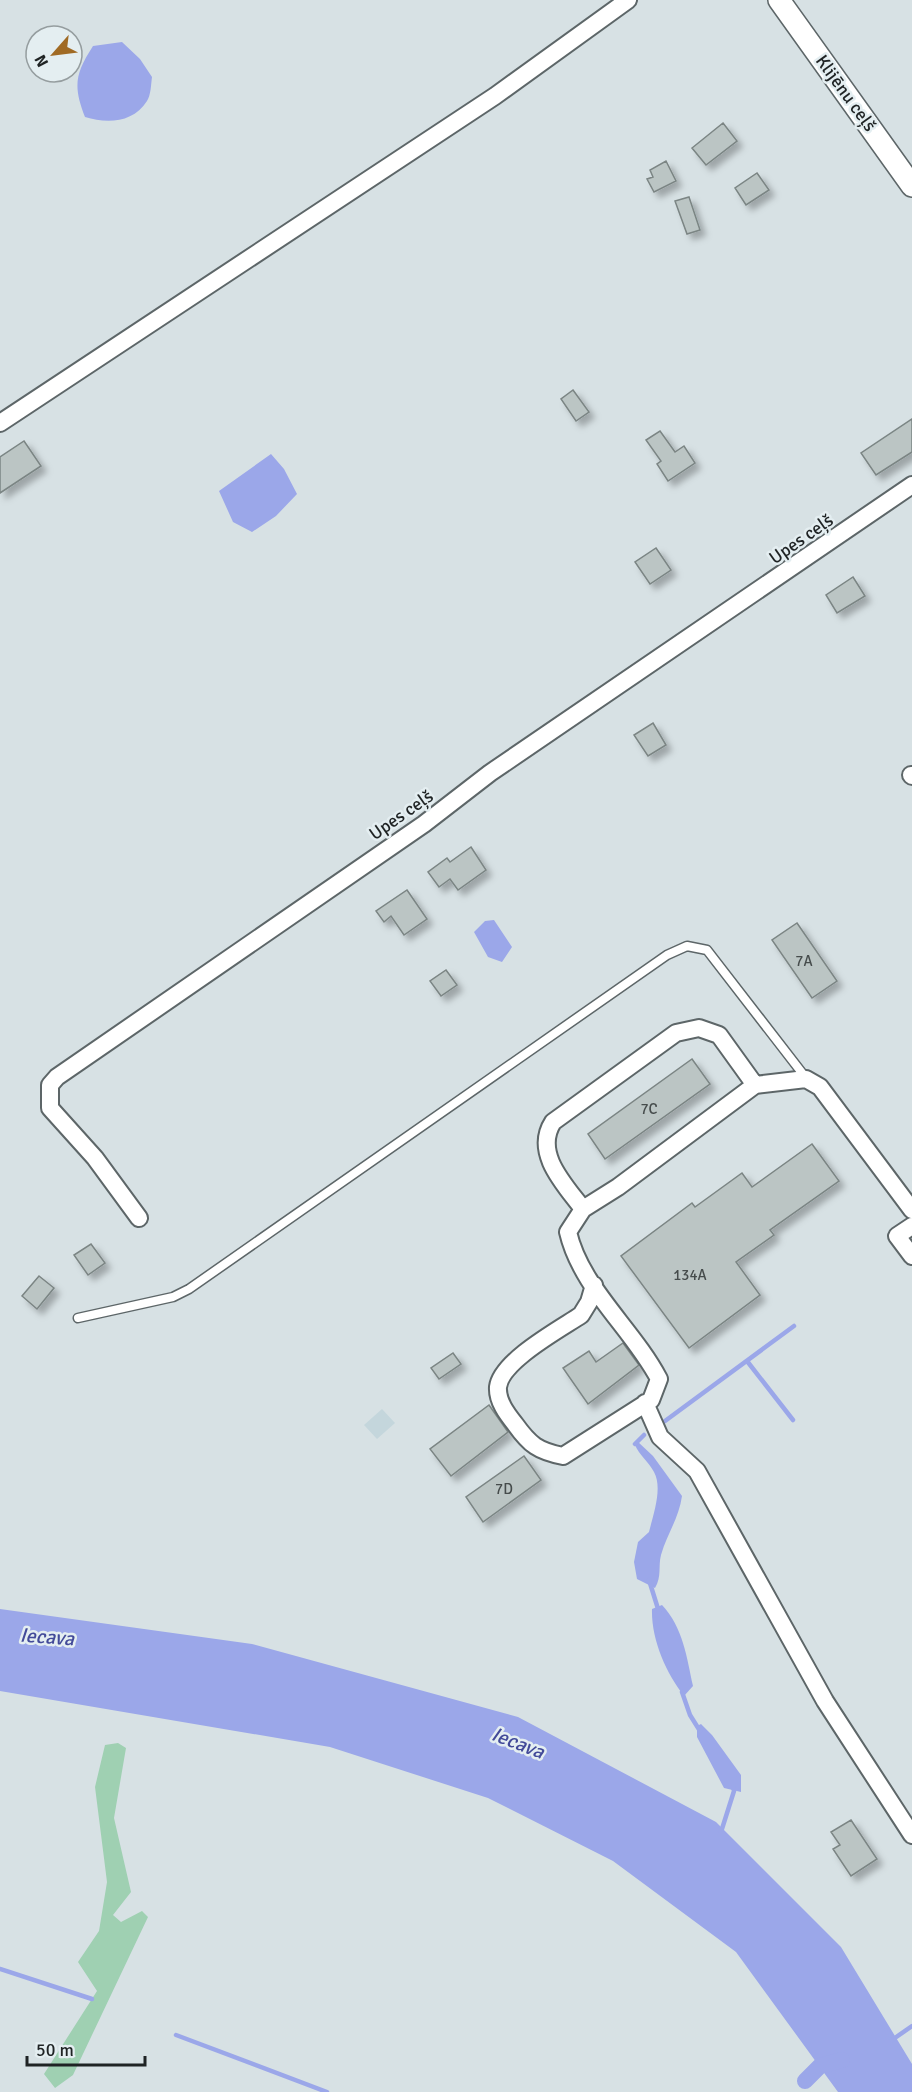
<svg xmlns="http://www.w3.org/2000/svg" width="912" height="2092" font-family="Signika,sans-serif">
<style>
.built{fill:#c4d6dc}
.green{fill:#9fd0b2}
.water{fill:#9ba7e9}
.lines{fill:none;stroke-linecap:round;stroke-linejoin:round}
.stream{stroke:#9ba7e9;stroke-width:4.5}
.canal{stroke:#9ba7e9;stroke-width:16}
.building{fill:#bbc5c4;stroke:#7b8584;stroke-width:1.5;filter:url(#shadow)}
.service-casing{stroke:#5d6668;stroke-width:11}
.minor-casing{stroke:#5d6668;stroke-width:20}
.tertiary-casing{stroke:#5d6668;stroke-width:24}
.service{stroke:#fff;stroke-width:8}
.minor{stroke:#fff;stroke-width:16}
.tertiary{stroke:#fff;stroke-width:21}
.labels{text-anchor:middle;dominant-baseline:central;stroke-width:5;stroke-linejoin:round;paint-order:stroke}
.number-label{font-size:15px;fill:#464c4c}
.street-label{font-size:18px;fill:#1f2324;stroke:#e4eef1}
.water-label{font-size:20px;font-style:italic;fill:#424a99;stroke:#e4eef1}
</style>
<defs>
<filter id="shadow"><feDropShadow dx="5.5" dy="5.5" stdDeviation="3" flood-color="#0004"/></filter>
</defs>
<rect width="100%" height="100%" fill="#d7e1e4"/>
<path class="built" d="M382 1409 395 1423 377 1439 364 1425Z"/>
<path class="green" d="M118 1743 126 1748 114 1818 131 1892 113 1915 121 1922 142 1911 148 1917 73 2075 55 2088 44 2074 97 1991 78 1962 99 1931 107 1882 95 1787 105 1745Z"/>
<path class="water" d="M122 42 140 59 152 77C151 84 151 95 147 101 133 123 107 124 85 117 73 86 75 74 93 46Z
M271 454 284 469 297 494 276 516 252 532 233 522 219 491Z
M494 920 512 947 502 962 488 957 474 932 485 921Z
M637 1441 653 1456 682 1496C679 1518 667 1534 661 1555 658 1567 662 1576 655 1588L637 1579 634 1562 638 1542 649 1532C653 1515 663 1488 654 1472 649 1462 639 1455 635 1445Z
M662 1605C683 1627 687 1658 693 1686L684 1696C666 1673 651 1639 652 1609Z
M0 1609 252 1644 518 1717 716 1822 841 1947 912 2064V2092H838L736 1952 613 1861 488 1798 330 1747 0 1691Z
M701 1724 712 1735 741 1775V1792L724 1788 697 1737V1726Z"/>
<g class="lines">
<path class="stream" d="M747 1361 793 1420
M665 1421 794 1326
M635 1444 644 1435
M649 1580 659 1612
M682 1692 690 1715 700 1731
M721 1832 734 1791 733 1787
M0 1969 92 1999
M176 2035 327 2092
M892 2040 912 2026"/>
<path class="canal" d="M805 2081 820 2066 842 2060"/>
</g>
<path class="building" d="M723 123 737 141 706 165 692 148Z
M666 161 676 181 654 192 647 179 653 177 650 170Z
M757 173 769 190 746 205 735 188Z
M689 197 700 230 687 234 675 201Z
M573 390 589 412 576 421 561 399Z
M912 419V452L876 475 861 453Z
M660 431 675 452 684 446 695 463 668 481 657 464 661 461 646 440Z
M24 441 41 466 0 493V457Z
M656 548 671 570 650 584 635 562Z
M853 577 865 596 837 613 826 595Z
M653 723 666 745 648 756 634 735Z
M471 847 486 870 458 890 450 879 439 887 428 872 447 858 450 862Z
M407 890 427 919 404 935 391 916 384 922 376 911Z
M797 923 837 981 812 998 772 940Z
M446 970 457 985 441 996 430 981Z
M692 1059 710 1084 605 1159 588 1134Z
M812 1144 839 1181 770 1230 774 1235 736 1262 760 1295 689 1348 621 1256 692 1203 695 1207 742 1173 752 1187Z
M91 1244 105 1263 88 1275 74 1255Z
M39 1276 54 1288 37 1309 22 1296Z
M623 1343 639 1365 588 1404 563 1368 589 1351 596 1362Z
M453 1353 461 1364 439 1379 431 1368Z
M489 1405 508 1432 451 1476 430 1449Z
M524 1456 541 1480 483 1522 466 1497Z
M851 1820 877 1859 851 1876 833 1849 840 1845 831 1832Z"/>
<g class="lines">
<g class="service-casing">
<path id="service" d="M78 1318 173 1297 189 1289 667 955 687 946 707 950 806 1078"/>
</g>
<g class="minor-casing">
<path id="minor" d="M0 423 495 96 628 0
M911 775 912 776
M583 1209C565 1185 533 1153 553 1122L676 1033 699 1028 719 1035 755 1085
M139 1218 95 1158 50 1108V1085L57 1077 424 824 490 773 912 485
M912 1226 897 1236 912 1256
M594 1285 589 1302 581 1315C560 1329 501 1361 498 1387 497 1401 507 1414 515 1424 530 1445 538 1451 563 1456L651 1400 659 1379C633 1329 581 1288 568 1232L583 1209 618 1187 755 1085 806 1079 820 1087 912 1210
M645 1403 660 1437 697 1471 825 1701 912 1835"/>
</g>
<g class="tertiary-casing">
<path id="tertiary" d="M779 0 912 186"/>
</g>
<use href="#service" class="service"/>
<use href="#minor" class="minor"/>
<use href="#tertiary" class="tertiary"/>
</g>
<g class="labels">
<g class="number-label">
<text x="804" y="961">7A</text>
<text x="649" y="1109">7C</text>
<text x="690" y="1275">134A</text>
<text x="504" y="1489">7D</text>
</g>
<g class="street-label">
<text transform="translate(846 93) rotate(54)">Klijēnu ceļš</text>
<text transform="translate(801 539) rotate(-35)">Upes ceļš</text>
<text transform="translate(401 815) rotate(-35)">Upes ceļš</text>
</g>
<g class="water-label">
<text transform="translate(47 1637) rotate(4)">Iecava</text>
<text transform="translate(518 1743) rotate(21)">Iecava</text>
</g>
</g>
<g transform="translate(54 54) rotate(242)"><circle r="28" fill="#e4eef1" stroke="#959d9f" stroke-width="1.5"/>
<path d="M0-4.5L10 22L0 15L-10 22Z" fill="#a06a24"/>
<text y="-9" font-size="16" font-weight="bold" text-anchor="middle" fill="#1f2324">N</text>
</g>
<path d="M27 2056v9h118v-9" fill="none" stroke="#1f2324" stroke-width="3"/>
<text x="36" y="2056" font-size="18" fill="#1f2324" stroke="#e4eef1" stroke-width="4.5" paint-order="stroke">50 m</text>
</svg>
